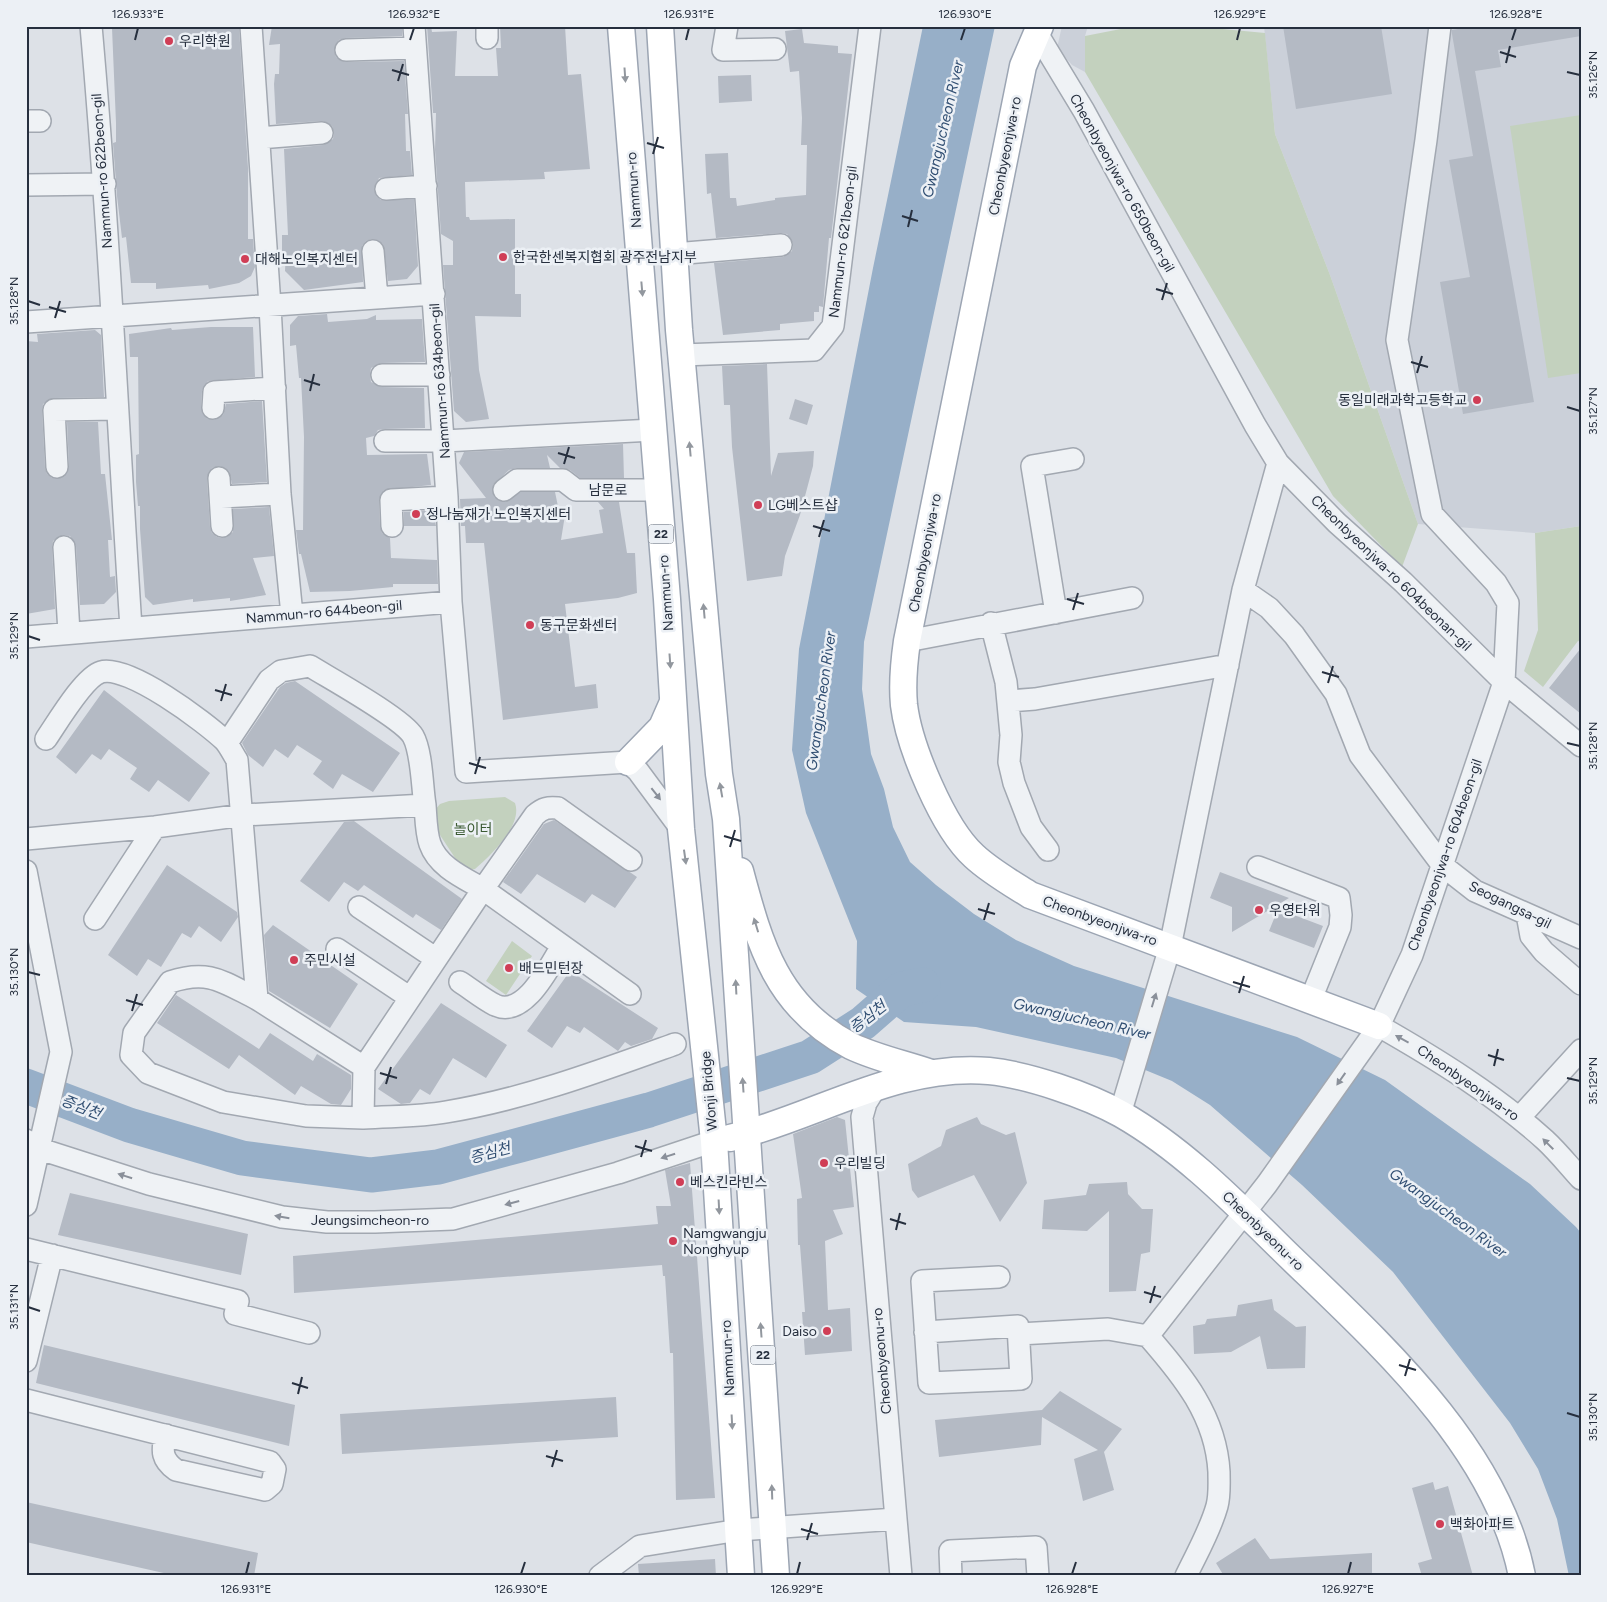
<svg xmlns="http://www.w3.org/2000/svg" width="1607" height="1602" font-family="Figtree,'Noto Sans KR',sans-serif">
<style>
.built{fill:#cbd0d9}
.green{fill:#c3d1be}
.water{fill:#97afc8}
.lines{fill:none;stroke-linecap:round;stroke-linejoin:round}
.river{stroke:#97afc8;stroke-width:35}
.building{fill:#b4bac4}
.minor-casing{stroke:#a2a8b1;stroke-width:24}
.major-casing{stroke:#9ca5b3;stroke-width:29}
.minor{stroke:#eff2f5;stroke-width:21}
.major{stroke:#fff;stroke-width:26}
.oneway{fill:#92979e}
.oneway2{fill:#8a909a}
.ticks{fill:none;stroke:#262f3e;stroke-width:2}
.poi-dot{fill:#d03e56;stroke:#ecf0f5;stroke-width:2}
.labels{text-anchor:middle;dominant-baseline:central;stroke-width:5;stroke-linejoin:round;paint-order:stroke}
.shield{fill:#ecf0f5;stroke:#616975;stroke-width:1}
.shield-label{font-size:12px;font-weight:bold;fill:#262f3e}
.poi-label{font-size:14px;fill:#262f3e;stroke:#ecf0f5;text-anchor:start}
.street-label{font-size:14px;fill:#262f3e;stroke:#ecf0f5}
.park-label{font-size:14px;fill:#3b5a33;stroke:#ecf0f5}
.water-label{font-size:15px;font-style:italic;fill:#304e72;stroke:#ecf0f5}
.neatline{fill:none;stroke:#262f3e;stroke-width:2}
.ticks-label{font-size:12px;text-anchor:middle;fill:#262f3e}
</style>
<rect width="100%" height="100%" fill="#dde1e7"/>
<path class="built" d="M1062 26H1088L1085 36V72L1072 65 1057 48Z
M1264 26H1581V526L1535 533 1418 524 1330 275 1275 134Z"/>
<path class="green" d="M1136 26H1191L1265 33 1275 134 1330 275 1418 524 1402 567 1333 496 1085 72V36Z
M1581 115V373L1548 378 1510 126Z
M1581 526V642L1578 641 1543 687 1524 671 1538 630 1535 533Z
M505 797 515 803C523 825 491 855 475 869L467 870 459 864 438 832 435 810 440 804 449 801Z
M512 941 532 956 506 995 486 981Z"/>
<path class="water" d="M923 26H995L864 642 862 689 871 754 884 789 893 827 910 862 936 885 974 914 1016 940 1074 966 1297 1037 1385 1080 1530 1184 1576 1227 1581 1233V1576H1569L1557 1519 1538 1469 1510 1423 1393 1272 1302 1185 1210 1105 1172 1081 1116 1058 976 1027 904 1022 856 989 857 941 806 813 792 750 799 649 873 268Z"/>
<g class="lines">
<path class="river" d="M26 1086 129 1125 242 1158 371 1175 438 1167 520 1145 649 1110 810 1057 863 1023 902 989 923 985"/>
</g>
<path class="building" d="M157 26 239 27 248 168V239H253L255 267 251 276 239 283 209 289 208 285 156 289V283H131L126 237 122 238 117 196 113 143 116 142V123L112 28 157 29Z
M272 26H402V36L345 38 339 40 334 50 336 57 346 62 404 61 408 114H405L406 151H410L412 175 379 178 374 189 376 196 381 200 414 199 418 266 407 279 388 281 383 244 372 239 366 241 362 246 363 282 304 290 285 271 286 253H282V235H288L284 149 323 145 333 139 334 132 332 126 322 121 276 124 274 84 275 74H279L280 44 269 45Z
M427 26H431L432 32 457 31 455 76H498L496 48H501L500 26H565L568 75 581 74 590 169 544 172 545 179 465 182 466 217H469L470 220 515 219V294H521V317L475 316 479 370 489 419 466 422 454 411 443 265H453V241L441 234 435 150 436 113H433Z
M1283 26H1381L1392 94 1296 109Z
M1475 26H1581V36L1498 50 1501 67 1475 71 1534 402 1463 414 1440 282 1470 277 1449 160 1473 156 1452 34V30Z
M802 29 804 43 838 46V53L852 54 831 238H829L823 307 819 306V312H814V321L780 324V330L723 335 714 263 783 257 792 251 793 243 787 234 780 233 716 238 711 193 707 194 705 154 728 153 730 198H736L737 206 775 200V198L806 195 807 145H801L802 118 799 71 790 72 785 31Z
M751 75 752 101 719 103 718 76Z
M327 314 328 322 367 319 376 315V320L422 319 425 362 382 363 371 368 370 375 371 382 382 387 424 388 425 428 385 429 378 430 374 436 366 438 367 455 427 454 431 485 384 490 379 500 380 526 382 533 390 538 391 558 437 560 438 584H393V587L350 591 310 592 301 554H299L296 530H303L304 437 301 378H299L296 345 290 346V325L298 316Z
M211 327H253L255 377 208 381 202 391 201 407 206 418 213 420 223 415 226 404 262 401 267 482 232 484 229 471 219 466 212 468 207 479 210 527 212 533 217 537 223 538 233 532V509L269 507 274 556 253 558 266 595 230 601V598L193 602V599L153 605 145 597 140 529V506H138L136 482V455L139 454 138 357H130L129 334 171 328 172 330Z
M95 330 101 335 104 397 54 398 43 404 42 411 45 468 47 474 52 478 64 477 69 466 67 422H98L101 474H105L112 540H108L110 577 115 576 116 592 104 604 80 605 76 546 70 536 63 535 53 541 52 547 55 609 26 614V341L38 342 37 334Z
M767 364 771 476 778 453 814 451 813 466 800 515 785 556 782 576 747 581 732 447 730 405H724L722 366Z
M795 399 813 405 807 425 789 419Z
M623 444 624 478H580L570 470 560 468 547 455 550 468H516L509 470 493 485 494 497 505 502 521 492H555L560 516 565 515 561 540 603 533 599 510 604 509 598 502H619L627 553H635L637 593 618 598 565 604 575 687 596 684 598 708 503 720 484 543H466L465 526H461L460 499 486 498 459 463 464 452Z
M433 510 436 526H404V512Z
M1581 648V714L1549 688Z
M295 681 400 753 373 792 342 774 333 789 313 774 322 761 297 745 288 758 275 749 263 767 248 755 242 743 280 687 286 683Z
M104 690 210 773 189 802 158 780 149 792 130 779 137 768 109 749 101 760 92 754 76 774 56 757Z
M554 820 637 877 615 908 592 894 585 903 537 874 521 894 503 882 544 824Z
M354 821 462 899 441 930 416 914 413 918 364 885 358 891 344 882 329 902 300 881 344 822Z
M167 865 237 912 238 917 221 942 199 926 191 938 182 933 161 967 148 959 137 976 108 955Z
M1220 872 1289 898 1232 932V907L1210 898Z
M1278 909 1323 926 1314 948 1269 931Z
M273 925 358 984 330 1028 269 991 264 935Z
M570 971 658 1028 652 1039 631 1046 625 1042 618 1051 584 1027 580 1033 567 1026 552 1048 527 1031Z
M176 995 259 1049 270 1033 313 1061 317 1054 351 1075V1089L341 1105 331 1104 301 1086 295 1095 239 1055 229 1069 157 1023Z
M441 1003 507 1045 486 1078 453 1058 430 1095 420 1089 410 1103 401 1104 378 1089Z
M837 1117 845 1120 854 1207 833 1210 843 1234 825 1241 828 1310 850 1308 852 1351 805 1355 802 1312H805L800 1245H798L797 1199 802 1198 793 1134Z
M977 1117 981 1124 1006 1135 1015 1132 1027 1183 1000 1222 974 1175 918 1198 912 1190 908 1164 941 1146 946 1130Z
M690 1163 715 1498 676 1500 673 1353H670L665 1276H663L662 1265 294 1293 293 1256 658 1224 656 1206H671L665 1170Z
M1127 1182 1128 1194 1142 1209H1153L1150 1252 1141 1254 1136 1291 1109 1292V1211L1087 1231 1042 1229 1044 1200 1086 1195 1089 1184Z
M70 1193 248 1234 241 1275 58 1235Z
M1272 1299 1274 1310 1296 1327 1306 1326 1305 1368 1267 1369 1260 1336 1231 1352 1194 1354 1193 1326 1205 1324 1207 1319 1236 1316 1238 1305Z
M44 1345 295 1405 289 1446 36 1383Z
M1060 1391 1122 1429 1104 1452 1114 1490 1083 1501 1074 1459 1098 1450 1042 1417 1041 1445 939 1457 935 1420 1042 1410Z
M616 1397 618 1437 342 1454 340 1414Z
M1433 1482 1435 1490 1448 1486 1473 1576H1422L1418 1563 1432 1559 1412 1488Z
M26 1502 258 1553 254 1576H177L26 1542Z
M1255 1538 1270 1559 1372 1553V1576H1224L1216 1563Z
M715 1559 716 1576H639L638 1564Z"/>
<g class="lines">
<g class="minor-casing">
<path id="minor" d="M91 26C109 227 118 428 131 628
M251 26 270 306 280 494 292 615
M414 26 447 497 451 602 466 772 628 762 638 771 681 829
M487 26V38
M727 26 723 50 775 49
M1038 35 1084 111 1255 425 1278 463 1337 523 1403 582 1504 682 1581 746
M346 50 415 48
M26 121H40
M259 138 322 133
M26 185 105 184
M386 189 426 186
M373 251 377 298
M674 254 781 245
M26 322 434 294
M682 355 814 350 833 326 870 26
M382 375H439
M213 408 214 392 275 388
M385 441H444L653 430
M57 467 54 410 117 409
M219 478 222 526
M504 490 517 480H563L576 490H658
M221 497 280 494
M392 526 391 500 447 497
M64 547 69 633
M1243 590 1269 608 1294 635 1336 694 1360 755 1443 866 1475 891 1581 938
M1056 613 1032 466 1073 459
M991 623 1006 682 1011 735 1009 762 1014 783 1031 827 1048 850
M26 637 451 602
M907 641 1132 598
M1008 701 1035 699 1228 665
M46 739C57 723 84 677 101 672 128 664 205 722 225 741 230 747 233 754 237 760L257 999 364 1067 363 1118 306 1116 223 1102 148 1073 131 1055 134 1033 170 982C209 969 223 982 257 999
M26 839 155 827 243 815 425 805C422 787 422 752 413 736 402 718 331 679 310 666L281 671 269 680 227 743
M1258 867 1339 898 1341 915 1340 927 1311 999
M26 871 61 1052 26 1205
M359 907 435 958
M1527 914 1531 936 1544 952 1581 984
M95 919 155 827
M337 949 409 997
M460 982C471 989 483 999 495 1005 525 1019 550 965 562 946
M630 994 483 889 535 815C543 808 548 807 558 808L631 860
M1379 1026C1437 1059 1495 1095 1545 1140 1558 1152 1569 1166 1581 1179
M364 1067 483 889C464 878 438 867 430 844 426 833 426 818 425 805
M876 1087 866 1103 862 1117 896 1519
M1120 1114 1170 947 1243 590 1278 463
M363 1118C390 1116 419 1117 446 1112 525 1099 600 1071 675 1044
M1519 1118 1581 1050
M26 1140 40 1149 149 1184 282 1217 327 1222H375L453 1219 618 1173 714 1141
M26 1249 238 1301 235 1314 309 1333
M925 1332 1018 1326 1021 1379 929 1383 922 1281 999 1277
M1019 1334 1108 1329 1148 1336
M26 1361 52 1255
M26 1400 270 1462 275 1469 272 1484 265 1490 176 1470C162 1460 161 1451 166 1435
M600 1576 640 1546 739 1530 896 1519 901 1576
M951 1576 950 1551 1036 1547 1038 1576
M1186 1576C1197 1553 1210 1531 1217 1506 1220 1495 1219 1483 1219 1472 1216 1416 1183 1376 1148 1336L1267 1184 1379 1026 1412 955 1504 682 1508 603 1496 583 1432 514 1397 340 1426 140 1440 26"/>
</g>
<g class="major-casing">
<path id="major" d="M621 26 667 599 681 829 714 1141 741 1576
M660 26 679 330 719 774 726 819 776 1576
M1040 26 1023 66 907 641C904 662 902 684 904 705 909 746 943 828 974 856 990 871 1011 883 1030 895L1379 1026
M628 762 662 727 673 702
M740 871C760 946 777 1007 851 1046 876 1058 905 1064 931 1073
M730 1138C816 1117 897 1063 989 1071 1028 1075 1087 1095 1121 1114 1184 1150 1236 1204 1287 1254 1377 1341 1497 1447 1522 1576"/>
</g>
<use href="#minor" class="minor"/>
<use href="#major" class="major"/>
</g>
<defs><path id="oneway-solid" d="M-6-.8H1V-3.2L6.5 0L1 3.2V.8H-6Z" transform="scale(1.25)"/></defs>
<g class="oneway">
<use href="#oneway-solid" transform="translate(625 75) rotate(86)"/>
<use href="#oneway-solid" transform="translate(642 289) rotate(85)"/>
<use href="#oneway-solid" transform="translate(690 449) rotate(-95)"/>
<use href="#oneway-solid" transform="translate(704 611) rotate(-95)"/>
<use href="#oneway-solid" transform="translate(670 661) rotate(86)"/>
<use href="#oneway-solid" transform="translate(721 790) rotate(-100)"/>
<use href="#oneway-solid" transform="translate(685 857) rotate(82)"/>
<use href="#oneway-solid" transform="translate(756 925) rotate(-107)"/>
<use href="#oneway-solid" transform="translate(736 987) rotate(-93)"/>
<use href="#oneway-solid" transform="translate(743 1085) rotate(-94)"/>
<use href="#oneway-solid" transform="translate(719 1207) rotate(87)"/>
<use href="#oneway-solid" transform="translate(761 1330) rotate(-94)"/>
<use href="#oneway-solid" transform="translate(732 1422) rotate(87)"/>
<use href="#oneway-solid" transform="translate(772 1492) rotate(-92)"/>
</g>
<g class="oneway2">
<use href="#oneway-solid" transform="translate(656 794) rotate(52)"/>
<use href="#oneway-solid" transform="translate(1154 1000) rotate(-73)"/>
<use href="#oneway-solid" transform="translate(1402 1039) rotate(-151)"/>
<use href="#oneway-solid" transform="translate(1341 1079) rotate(125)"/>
<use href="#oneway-solid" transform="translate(1548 1144) rotate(-135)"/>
<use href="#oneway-solid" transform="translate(668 1156) rotate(162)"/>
<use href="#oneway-solid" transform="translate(125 1176) rotate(-162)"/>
<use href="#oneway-solid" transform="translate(512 1203) rotate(165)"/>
<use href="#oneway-solid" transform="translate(282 1217) rotate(-170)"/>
</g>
<path class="ticks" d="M135 40 138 28M410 40 414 28M686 40 689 28M961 40 965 28M1237 40 1240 28M1512 40 1516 28M1500 52 1516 57M1506 63 1510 46M392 70 409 75M1567 72 1580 75M398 81 403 64M647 143 664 148M653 154 658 137M902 216 918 221M908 227 912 210M1156 289 1173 294M1162 300 1167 283M28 301 40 305M49 307 66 312M55 318 60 301M1411 362 1428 367M1417 373 1422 356M304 380 320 385M310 391 314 374M1567 407 1580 411M558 453 575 458M564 464 569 447M813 526 830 531M819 537 824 520M1067 599 1084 604M1073 610 1078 593M28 636 40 640M1322 672 1339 677M1328 683 1333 666M215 690 232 695M221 701 226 684M1567 743 1580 746M469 763 486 768M475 774 480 757M724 836 741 841M730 847 735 830M978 909 995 914M984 920 989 903M28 972 40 975M1233 982 1250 987M1239 993 1244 976M126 1000 143 1005M132 1011 137 994M1488 1055 1504 1060M1494 1066 1498 1049M380 1073 397 1078M1567 1078 1580 1081M386 1084 391 1067M635 1146 652 1151M641 1157 646 1140M890 1219 906 1224M896 1230 900 1213M1144 1292 1161 1297M1150 1303 1155 1286M28 1307 40 1311M1399 1365 1416 1370M1405 1376 1410 1359M292 1383 308 1388M298 1394 302 1377M1567 1413 1580 1417M546 1456 563 1461M552 1467 557 1450M801 1529 818 1534M807 1540 812 1523M246 1574 249 1562M521 1574 525 1562M797 1574 800 1562M1072 1574 1076 1562M1348 1574 1351 1562"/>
<g class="poi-dot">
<circle cx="169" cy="41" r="5"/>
<circle cx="503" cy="257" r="5"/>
<circle cx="245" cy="259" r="5"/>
<circle cx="1477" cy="400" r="5"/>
<circle cx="758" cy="505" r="5"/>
<circle cx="416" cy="514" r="5"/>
<circle cx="530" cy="625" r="5"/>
<circle cx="1259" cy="910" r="5"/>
<circle cx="294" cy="960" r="5"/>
<circle cx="509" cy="968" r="5"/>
<circle cx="824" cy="1163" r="5"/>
<circle cx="680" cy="1182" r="5"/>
<circle cx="673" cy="1241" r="5"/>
<circle cx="827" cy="1331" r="5"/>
<circle cx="1440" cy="1524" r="5"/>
</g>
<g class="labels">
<g class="shield">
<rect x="648.5" y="524.5" width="25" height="19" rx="4"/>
<rect x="750.5" y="1345.5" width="25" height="19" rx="4"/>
</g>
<g class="shield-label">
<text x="661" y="534">22</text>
<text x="763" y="1355">22</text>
</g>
<g class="poi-label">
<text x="179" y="41">우리학원</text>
<text x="513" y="257">한국한센복지협회 광주전남지부</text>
<text x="255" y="259">대해노인복지센터</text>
<text x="1467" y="400" text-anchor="end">동일미래과학고등학교</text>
<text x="768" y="505">LG베스트샵</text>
<text x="426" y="514">정나눔재가 노인복지센터</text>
<text x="540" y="625">동구문화센터</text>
<text x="1269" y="910">우영타워</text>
<text x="304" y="960">주민시설</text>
<text x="519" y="968">배드민턴장</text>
<text x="834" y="1163">우리빌딩</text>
<text x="690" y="1182">베스킨라빈스</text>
<text x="683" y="1233">Namgwangju<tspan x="683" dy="16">Nonghyup</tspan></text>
<text x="817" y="1331" text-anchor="end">Daiso</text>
<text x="1450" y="1524">백화아파트</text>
</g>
<g class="street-label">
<text transform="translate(1005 156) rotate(-79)">Cheonbyeonjwa-ro</text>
<text transform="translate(102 171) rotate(-94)">Nammun-ro 622beon-gil</text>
<text transform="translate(1122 183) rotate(61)">Cheonbyeonjwa-ro 650beon-gil</text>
<text transform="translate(634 190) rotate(-94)">Nammun-ro</text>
<text transform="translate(843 242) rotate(-83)">Nammun-ro 621beon-gil</text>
<text transform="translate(440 381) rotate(-94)">Nammun-ro 634beon-gil</text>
<text x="608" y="490">남문로</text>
<text transform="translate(925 553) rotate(-79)">Cheonbyeonjwa-ro</text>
<text transform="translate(1391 573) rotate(44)">Cheonbyeonjwa-ro 604beonan-gil</text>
<text transform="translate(666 593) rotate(-94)">Nammun-ro</text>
<text transform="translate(324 612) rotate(-5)">Nammun-ro 644beon-gil</text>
<text transform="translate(1445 855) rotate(-71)">Cheonbyeonjwa-ro 604beon-gil</text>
<text transform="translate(1510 905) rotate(26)">Seogangsa-gil</text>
<text transform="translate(1100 921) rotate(20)">Cheonbyeonjwa-ro</text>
<text transform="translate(1468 1083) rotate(35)">Cheonbyeonjwa-ro</text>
<text transform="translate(709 1091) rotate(-95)">Wonji Bridge</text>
<text x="370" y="1220">Jeungsimcheon-ro</text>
<text transform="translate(1263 1231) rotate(44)">Cheonbyeonu-ro</text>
<text transform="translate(728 1358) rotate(-93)">Nammun-ro</text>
<text transform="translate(882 1361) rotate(-95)">Cheonbyeonu-ro</text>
</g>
<g class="park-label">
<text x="473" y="829">놀이터</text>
</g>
<g class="water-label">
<text transform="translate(943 129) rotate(-77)">Gwangjucheon River</text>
<text transform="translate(821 701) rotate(-82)">Gwangjucheon River</text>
<text transform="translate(868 1017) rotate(-38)">증심천</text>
<text transform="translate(1082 1019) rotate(13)">Gwangjucheon River</text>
<text transform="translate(81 1107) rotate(21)">증심천</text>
<text transform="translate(490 1153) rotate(-15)">증심천</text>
<text transform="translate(1448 1213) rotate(36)">Gwangjucheon River</text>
</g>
</g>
<rect width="1607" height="1602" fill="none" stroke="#ecf0f5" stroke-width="55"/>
<rect x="28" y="28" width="1552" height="1546" class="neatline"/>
<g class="ticks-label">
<text x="138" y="18">126.933°E</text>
<text x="414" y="18">126.932°E</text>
<text x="689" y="18">126.931°E</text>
<text x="965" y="18">126.930°E</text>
<text x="1240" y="18">126.929°E</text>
<text x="1516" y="18">126.928°E</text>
<text transform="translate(1593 75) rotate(-90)" y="4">35.126°N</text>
<text transform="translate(14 301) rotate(-90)" y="4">35.128°N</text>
<text transform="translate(1593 411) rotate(-90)" y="4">35.127°N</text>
<text transform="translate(14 636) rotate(-90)" y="4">35.129°N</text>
<text transform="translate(1593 746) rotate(-90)" y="4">35.128°N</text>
<text transform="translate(14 972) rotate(-90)" y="4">35.130°N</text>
<text transform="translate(1593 1081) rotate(-90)" y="4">35.129°N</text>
<text transform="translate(14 1307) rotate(-90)" y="4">35.131°N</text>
<text transform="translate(1593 1417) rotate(-90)" y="4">35.130°N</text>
<text x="246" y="1593">126.931°E</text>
<text x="521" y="1593">126.930°E</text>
<text x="797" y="1593">126.929°E</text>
<text x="1072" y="1593">126.928°E</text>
<text x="1348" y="1593">126.927°E</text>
</g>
</svg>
